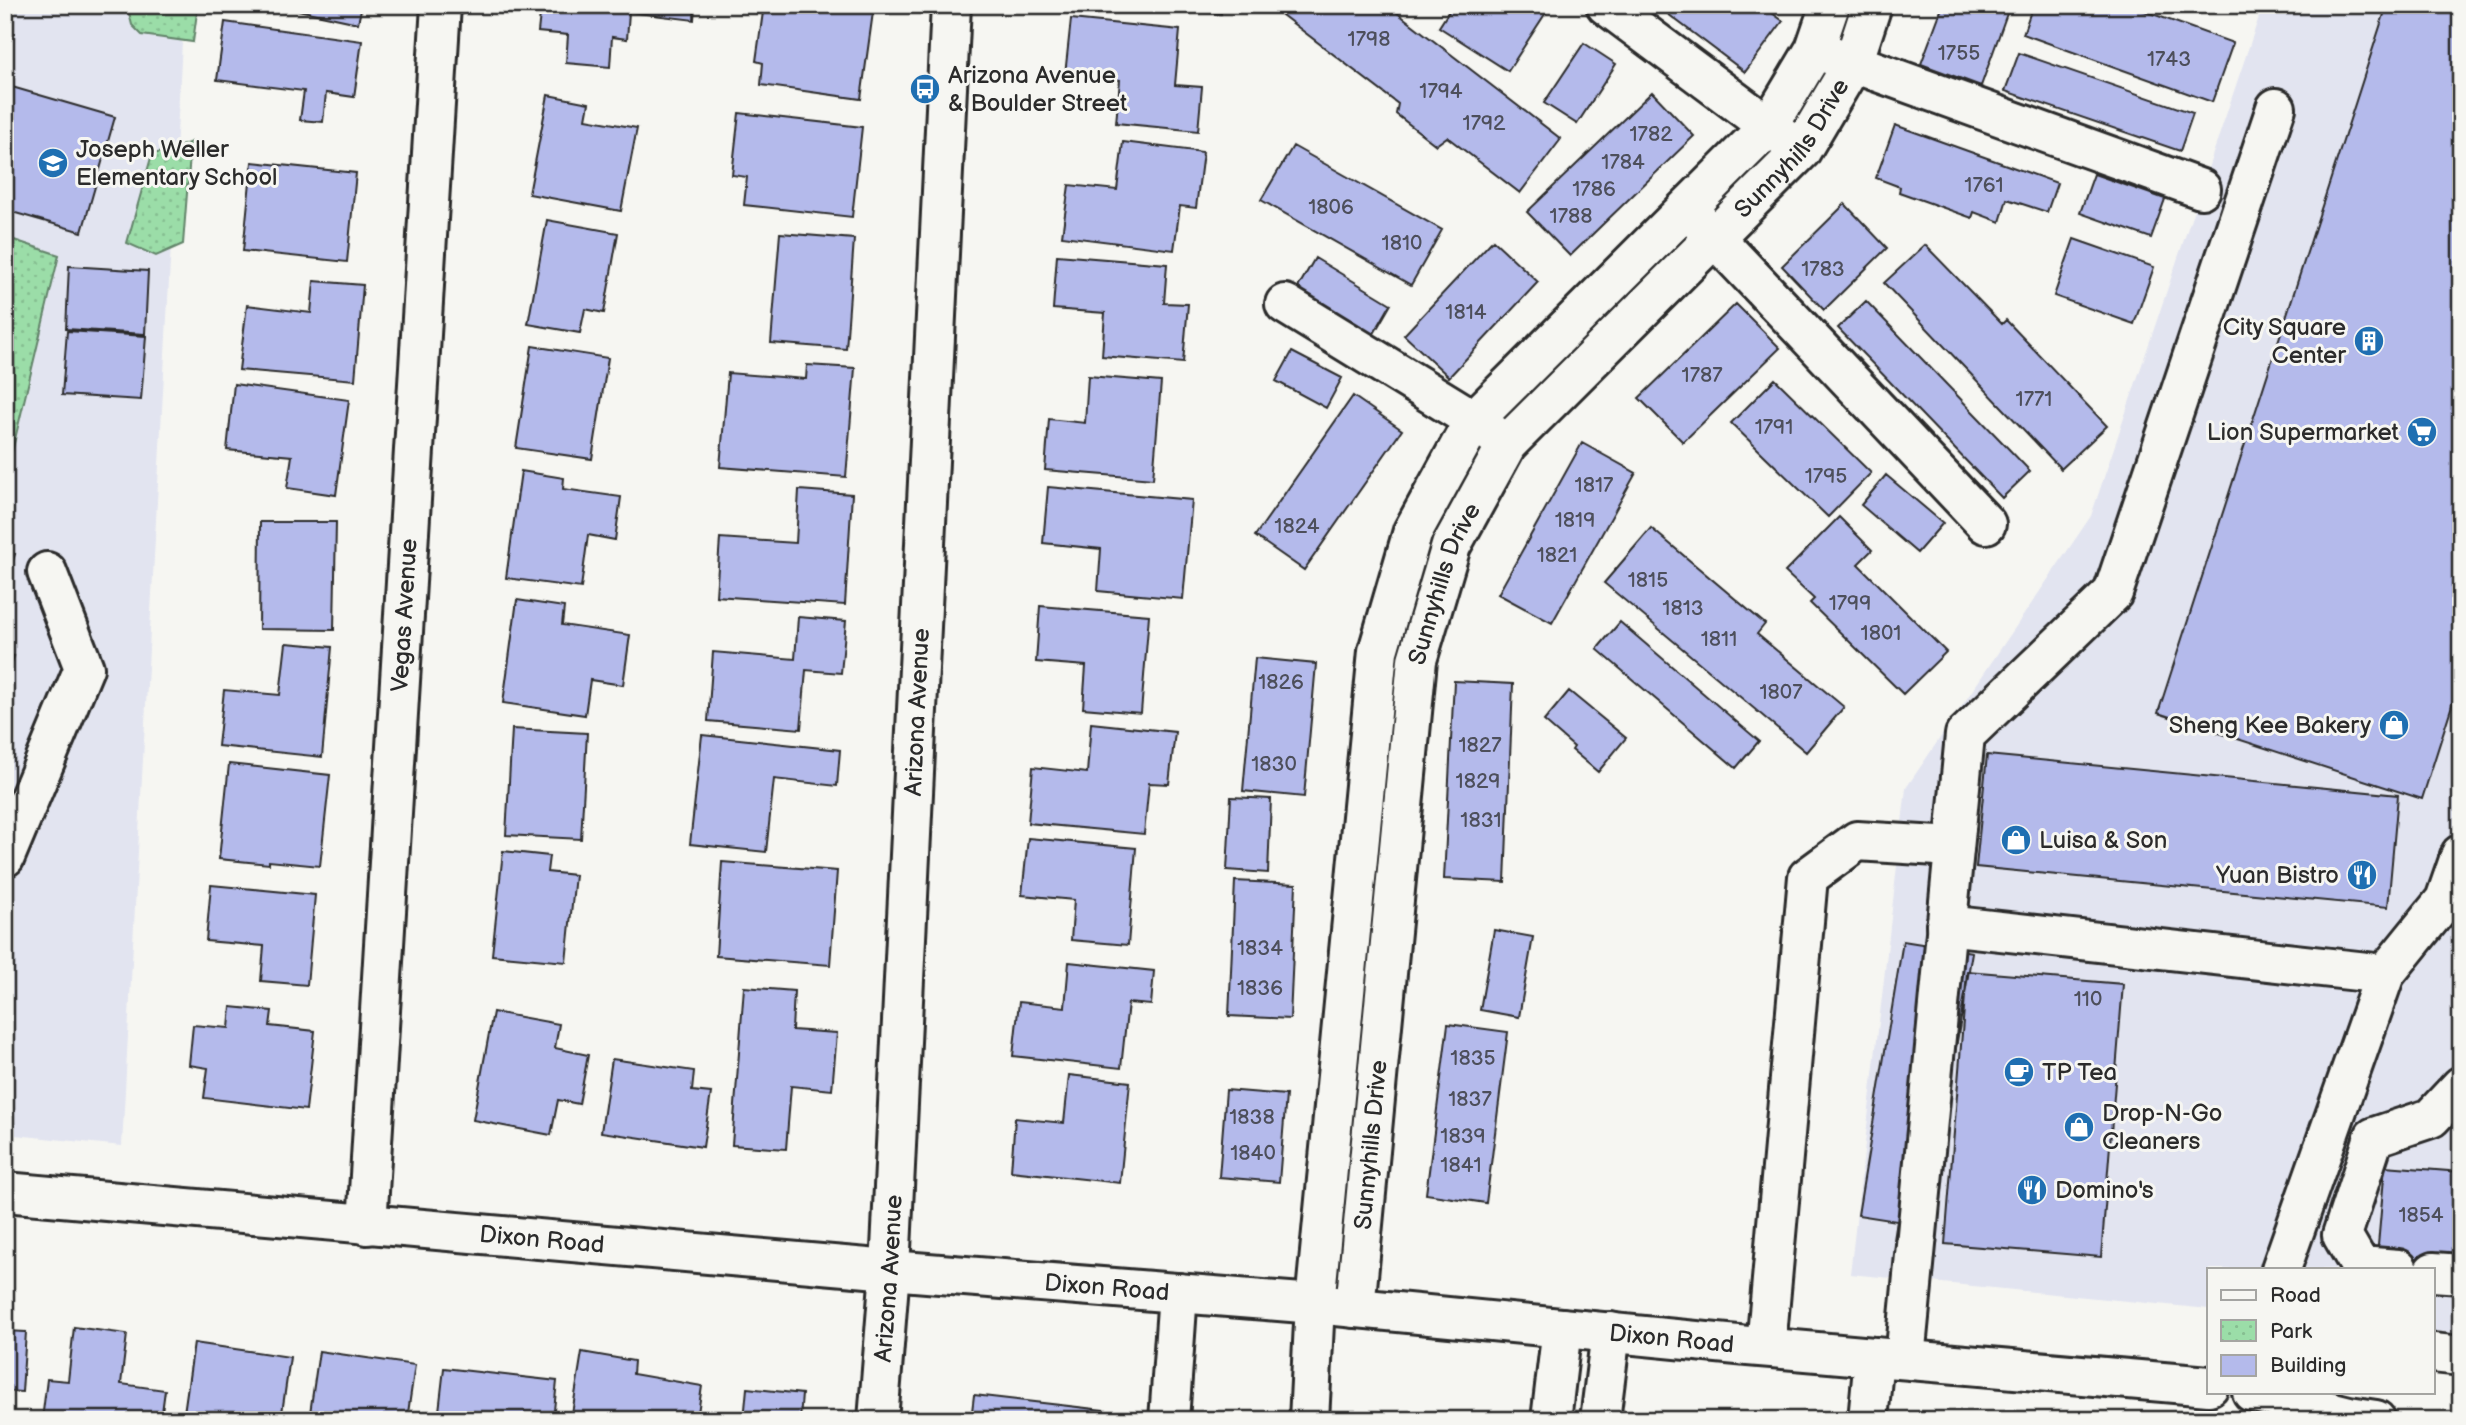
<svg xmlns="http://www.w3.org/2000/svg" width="2466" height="1425" font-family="'Balsamiq Sans',sans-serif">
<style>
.built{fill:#e2e4f0}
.park{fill:url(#park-dots);stroke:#63846a;stroke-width:2}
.building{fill:#b4baeb;stroke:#2b2b2b;stroke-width:2}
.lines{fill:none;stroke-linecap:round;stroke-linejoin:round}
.minor-casing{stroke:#2b2b2b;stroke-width:44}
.minor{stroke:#f6f6f2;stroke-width:38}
.labels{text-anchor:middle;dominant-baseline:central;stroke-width:6;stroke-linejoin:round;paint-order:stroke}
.number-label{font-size:21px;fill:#4d4f5b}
.poi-label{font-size:24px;fill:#2b2b2b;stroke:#f6f6f2;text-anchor:start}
.street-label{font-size:24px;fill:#2b2b2b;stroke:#f6f6f2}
</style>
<defs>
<pattern id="park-dots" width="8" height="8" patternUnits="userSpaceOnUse" patternTransform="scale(1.75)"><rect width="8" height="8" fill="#9bdda8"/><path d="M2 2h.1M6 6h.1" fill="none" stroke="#86be91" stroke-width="1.8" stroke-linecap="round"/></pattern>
</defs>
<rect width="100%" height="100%" fill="#f6f6f2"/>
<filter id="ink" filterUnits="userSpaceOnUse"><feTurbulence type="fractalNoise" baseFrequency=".0143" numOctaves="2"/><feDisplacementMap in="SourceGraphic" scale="14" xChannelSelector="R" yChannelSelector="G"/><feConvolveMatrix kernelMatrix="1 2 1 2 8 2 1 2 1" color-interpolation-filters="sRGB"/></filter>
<g filter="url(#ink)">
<path class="built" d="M5 5H184L122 1146 5 1134Z
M2263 5H2461V1334L2433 1331V1269H2209V1309L1850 1274 1906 788 2091 516Z"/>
<path class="park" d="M127 5H198L193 42 142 35 132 25Z
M191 142 183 244 156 256 127 243 152 154 168 151Z
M5 237 59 255 5 481Z"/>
<path class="building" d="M275 5H362L358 23Z
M541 5H695L694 20 629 12 627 39 612 37 610 67 566 63 568 35 538 32Z
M764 5H874L861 99 761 85 763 63 756 61Z
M1137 5H1222L1221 14Z
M1269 5H1387L1561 139 1520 193 1447 137 1436 145 1396 114 1398 104Z
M1453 5H1539L1547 11 1508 71 1439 27Z
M1656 5H1761L1783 21 1745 72Z
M1943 5H2010L1981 86 1921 64Z
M2033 5H2128L2233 43 2212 102 2023 34Z
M2387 5H2461V677L2422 799 2158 713Z
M1071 19 1180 30 1175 85 1202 87 1198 131 1116 123 1120 80 1065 75Z
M225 22 362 41 354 97 326 93 323 122 300 120 304 91 217 80Z
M1584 43 1616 64 1577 124 1544 103Z
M2019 53 2193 113 2180 151 2005 91Z
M12 87 115 117 82 232 5 210V112Z
M1652 92 1694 136 1570 256 1527 212Z
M548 95 589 103 586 119 637 128 621 211 529 194Z
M739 113 862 127 852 217 744 205 747 177 732 175Z
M1895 125 2057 183 2047 212 2007 199 2000 222 1974 212 1972 218 1899 192 1900 187 1876 178Z
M1123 142 1203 152 1196 208 1180 206 1174 250 1062 236 1069 185 1117 190Z
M1293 146 1442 230 1411 285 1261 200Z
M252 162 356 173 347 262 243 251Z
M2094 174 2165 199 2151 238 2080 213Z
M1845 204 1887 248 1824 310 1782 266Z
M547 220 618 233 604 313 585 309 580 333 528 324Z
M780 233 854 239 846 349 771 343Z
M2074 239 2154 267 2134 324 2054 296Z
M1493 240 1538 282 1449 377 1404 335Z
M1925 245 2002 324 2006 320 2107 426 2061 469 1884 283Z
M1057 255 1167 264 1164 303 1188 304 1183 363 1102 356 1105 313 1053 309Z
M1315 258 1391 304 1372 337 1296 291Z
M69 266 148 271 145 334 66 329Z
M314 281 363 285 355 380 239 370 247 305 311 313Z
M1866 301 2030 471 2002 498 1838 328Z
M1736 304 1780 348 1683 442 1639 398Z
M67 331 146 336 141 400 62 395Z
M532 346 608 358 592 459 516 448Z
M1292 352 1342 378 1326 408 1276 381Z
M807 365 855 368 846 477 720 467 728 373 806 379Z
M1088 376 1161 382 1153 479 1045 470 1049 419 1085 423Z
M1775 379 1871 473 1828 517 1731 423Z
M234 384 349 400 336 495 287 488 292 456 227 450Z
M1353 396 1402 430 1304 570 1255 536Z
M1582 443 1636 473 1552 623 1498 594Z
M521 471 564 478 563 489 621 497 615 540 588 535 581 588 506 578Z
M1886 475 1943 523 1917 553 1861 505Z
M1048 487 1192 500 1183 599 1098 591 1101 549 1043 543Z
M799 490 852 494 845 605 716 596 720 538 796 543Z
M1839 517 1872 550 1858 564 1946 652 1903 694 1810 603 1814 599 1785 572Z
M260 522H336L334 630 259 629Z
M1651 528 1765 624 1757 634 1844 707 1806 752 1604 583Z
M5 551 15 554 5 586Z
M517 600 564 607 562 625 630 635 623 685 590 680 585 715 503 703Z
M1040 606 1149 615 1141 713 1083 708 1086 666 1036 662Z
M798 617 846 621 841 673 806 670 801 729 708 721 713 652 795 659Z
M1620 622 1759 741 1736 768 1597 649Z
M286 643 332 647 322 757 218 746 224 690 280 695Z
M5 653 14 656 5 685Z
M1255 658 1316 664 1304 797 1243 791Z
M1454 681 1513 684 1505 882 1444 879Z
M1569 691 1626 738 1598 772 1572 750 1574 747 1544 721Z
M1091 723 1175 732 1169 784 1149 783 1144 834 1028 823 1033 767 1087 773Z
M512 729 587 733 581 839 506 835Z
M702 735 840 750 837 786 774 779 766 852 690 844Z
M1987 755 2398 795 2388 907 1976 867Z
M229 764 330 775 320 866 269 861V864L219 859Z
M1231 797 1271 799 1268 873 1227 870Z
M1028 838 1136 848 1128 945 1071 940 1074 900 1022 895Z
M503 851 549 856 547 872 575 875 566 962 492 955Z
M722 862 837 871 830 965 716 956Z
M1235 881 1296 884 1290 1019 1229 1016Z
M211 885 315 895 307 985 261 981 264 946 206 941Z
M1494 930 1533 937 1519 1017 1480 1010Z
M1903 941 1972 952 1923 1245 1894 1240 1897 1221 1858 1215Z
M1069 962 1154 971 1151 1005 1128 1003 1121 1068 1013 1056 1019 1002 1065 1007Z
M1967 971 2123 984 2101 1257 1945 1244Z
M744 987 794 991 792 1030 837 1033 832 1090 791 1086 786 1149 732 1145Z
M231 1007 272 1011 270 1026 315 1031 306 1110 204 1098 208 1068 189 1065 193 1025 229 1028Z
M493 1012 559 1024 555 1048 588 1055 579 1104 558 1100 551 1135 473 1120Z
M1448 1024 1508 1032 1486 1203 1426 1194Z
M612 1059 694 1071 692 1091 711 1093 703 1147 601 1132Z
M1069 1075 1130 1082 1120 1183 1011 1171 1015 1118 1064 1123Z
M1226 1090 1286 1095 1279 1182 1219 1177Z
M2385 1166 2461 1172V1264L2377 1257Z
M74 1327 127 1334 121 1384 165 1390 161 1420H42L47 1379 68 1381Z
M5 1331 26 1332 22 1392 5 1391Z
M194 1343 290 1357 281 1420H183Z
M319 1351 415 1365 407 1420H309Z
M582 1352 634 1361 633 1374 702 1386 697 1420H571Z
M444 1368 557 1381 553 1420H438Z
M747 1388 802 1394 800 1420H744Z
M974 1395 1103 1410 1102 1420H971Z"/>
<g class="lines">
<g class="minor-casing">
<g id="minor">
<path d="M1606 5 1788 141"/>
<path d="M1828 54 2201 189"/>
<path d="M1696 218 1986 524"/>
<path d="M1285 304 1474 420 1494 435"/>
<path d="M5 857 84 668 47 572"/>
<path d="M1946 925 2385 974"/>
<path id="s1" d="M5 1192 890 1270 1315 1304 1748 1346 2209 1386"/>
<path id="s2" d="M367 1225 441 5"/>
<path d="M2281 1269 2385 974 2445 900 2461 854"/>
<path d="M2398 1269 2360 1266 2342 1235 2374 1137 2431 1118 2461 1086"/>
<path d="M2433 1272 2461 1274"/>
<path id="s3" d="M1355 1308 1417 660 1451 546 1507 444 1801 151 1853 63 1872 5"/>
<path d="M1766 1347 1808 877 1857 841 1954 847"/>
<path d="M2433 1353 2461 1356"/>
<path d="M1905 1359 1965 735 2113 593 2276 108"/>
<path d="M2252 1392 2349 1416 2376 1420"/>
<path id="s4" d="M878 1420 890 1270 951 5"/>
<path d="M1169 1420 1178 1293"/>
<path d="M1309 1420 1315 1304 1378 651 1413 531 1474 420 1769 126 1815 49 1830 5"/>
<path d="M1551 1420 1562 1328"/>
<path d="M1600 1420 1611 1332"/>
<path d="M1868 1420 1874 1357"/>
</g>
</g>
<use href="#minor" class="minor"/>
</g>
</g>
<defs>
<g id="bus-disc" transform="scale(1.575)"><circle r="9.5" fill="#1f6fb2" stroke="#f6f6f2"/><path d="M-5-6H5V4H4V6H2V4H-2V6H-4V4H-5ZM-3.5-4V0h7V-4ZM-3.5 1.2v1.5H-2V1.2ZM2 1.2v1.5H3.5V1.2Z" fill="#fff"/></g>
<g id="school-disc" transform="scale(1.575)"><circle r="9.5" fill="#1f6fb2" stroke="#f6f6f2"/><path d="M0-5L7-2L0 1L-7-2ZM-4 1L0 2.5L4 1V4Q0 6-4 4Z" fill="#fff"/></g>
<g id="building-disc" transform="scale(1.575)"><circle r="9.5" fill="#1f6fb2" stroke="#f6f6f2"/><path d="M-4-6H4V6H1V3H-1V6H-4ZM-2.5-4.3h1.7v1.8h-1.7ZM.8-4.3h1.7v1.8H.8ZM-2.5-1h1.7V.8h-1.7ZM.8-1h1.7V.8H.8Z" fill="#fff"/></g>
<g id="supermarket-disc" transform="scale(1.575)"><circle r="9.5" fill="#1f6fb2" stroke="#f6f6f2"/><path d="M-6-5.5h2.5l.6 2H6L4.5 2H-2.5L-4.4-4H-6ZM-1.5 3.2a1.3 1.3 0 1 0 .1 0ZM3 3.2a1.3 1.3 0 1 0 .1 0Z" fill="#fff"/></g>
<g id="shop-disc" transform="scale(1.575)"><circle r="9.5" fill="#1f6fb2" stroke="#f6f6f2"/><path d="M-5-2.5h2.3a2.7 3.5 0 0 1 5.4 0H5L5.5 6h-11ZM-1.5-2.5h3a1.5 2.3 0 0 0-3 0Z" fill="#fff"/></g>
<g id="restaurant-disc" transform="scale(1.575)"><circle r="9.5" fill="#1f6fb2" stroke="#f6f6f2"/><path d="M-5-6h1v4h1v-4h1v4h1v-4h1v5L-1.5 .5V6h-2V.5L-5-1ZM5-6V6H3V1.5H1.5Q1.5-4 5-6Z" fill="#fff"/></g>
<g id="cafe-disc" transform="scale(1.575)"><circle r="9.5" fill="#1f6fb2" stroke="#f6f6f2"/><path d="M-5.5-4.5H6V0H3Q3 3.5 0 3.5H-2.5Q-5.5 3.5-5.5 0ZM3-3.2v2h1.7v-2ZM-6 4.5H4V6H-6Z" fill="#fff"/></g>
</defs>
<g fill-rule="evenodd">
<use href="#bus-disc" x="925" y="89"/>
<use href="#school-disc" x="53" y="163"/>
<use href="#building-disc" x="2369" y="341"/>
<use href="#supermarket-disc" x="2422" y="432"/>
<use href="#shop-disc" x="2394" y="725"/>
<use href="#shop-disc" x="2016" y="840"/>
<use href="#restaurant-disc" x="2362" y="875"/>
<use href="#cafe-disc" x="2019" y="1072"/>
<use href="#shop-disc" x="2079" y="1127"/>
<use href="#restaurant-disc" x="2032" y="1190"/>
</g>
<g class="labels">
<g class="number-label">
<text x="1369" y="39">1798</text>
<text x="1959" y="53">1755</text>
<text x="2169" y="59">1743</text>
<text x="1441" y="91">1794</text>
<text x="1484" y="123">1792</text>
<text x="1651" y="134">1782</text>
<text x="1623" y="162">1784</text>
<text x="1984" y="185">1761</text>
<text x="1594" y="189">1786</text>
<text x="1331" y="207">1806</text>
<text x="1571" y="216">1788</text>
<text x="1402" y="243">1810</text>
<text x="1823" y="269">1783</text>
<text x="1466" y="312">1814</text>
<text x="1702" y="375">1787</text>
<text x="2034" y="399">1771</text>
<text x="1774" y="427">1791</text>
<text x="1826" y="476">1795</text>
<text x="1594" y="485">1817</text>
<text x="1575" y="520">1819</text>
<text x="1297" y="526">1824</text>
<text x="1557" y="555">1821</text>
<text x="1648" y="580">1815</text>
<text x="1850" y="603">1799</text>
<text x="1683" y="608">1813</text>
<text x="1881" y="633">1801</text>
<text x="1719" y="639">1811</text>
<text x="1281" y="682">1826</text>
<text x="1781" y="692">1807</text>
<text x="1480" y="745">1827</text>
<text x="1274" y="764">1830</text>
<text x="1478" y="781">1829</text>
<text x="1481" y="820">1831</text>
<text x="1260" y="948">1834</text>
<text x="1260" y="988">1836</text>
<text x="2088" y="999">110</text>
<text x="1473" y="1058">1835</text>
<text x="1470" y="1099">1837</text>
<text x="1252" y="1117">1838</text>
<text x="1463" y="1136">1839</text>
<text x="1253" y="1153">1840</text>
<text x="1461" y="1165">1841</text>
<text x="2421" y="1215">1854</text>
</g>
<g class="poi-label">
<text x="948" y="75">Arizona Avenue<tspan x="948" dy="28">&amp; Boulder Street</tspan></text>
<text x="76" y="149">Joseph Weller<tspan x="76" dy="28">Elementary School</tspan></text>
<text x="2346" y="327" text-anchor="end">City Square<tspan x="2346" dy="28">Center</tspan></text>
<text x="2399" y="432" text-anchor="end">Lion Supermarket</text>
<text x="2371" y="725" text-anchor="end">Sheng Kee Bakery</text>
<text x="2039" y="840">Luisa &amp; Son</text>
<text x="2339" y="875" text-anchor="end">Yuan Bistro</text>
<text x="2042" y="1072">TP Tea</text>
<text x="2102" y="1113">Drop-N-Go<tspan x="2102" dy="28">Cleaners</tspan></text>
<text x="2055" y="1190">Domino's</text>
</g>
<g class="street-label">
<text stroke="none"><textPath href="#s3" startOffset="1298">Sunnyhills Drive</textPath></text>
<text stroke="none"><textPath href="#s3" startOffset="732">Sunnyhills Drive</textPath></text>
<text stroke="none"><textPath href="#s2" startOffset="611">Vegas Avenue</textPath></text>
<text stroke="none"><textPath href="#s4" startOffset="709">Arizona Avenue</textPath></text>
<text stroke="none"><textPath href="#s3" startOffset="164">Sunnyhills Drive</textPath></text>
<text stroke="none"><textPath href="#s1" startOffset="539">Dixon Road</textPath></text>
<text stroke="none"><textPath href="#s4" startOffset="142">Arizona Avenue</textPath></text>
<text stroke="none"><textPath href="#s1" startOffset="1106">Dixon Road</textPath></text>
<text stroke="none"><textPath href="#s1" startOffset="1673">Dixon Road</textPath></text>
</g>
</g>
<rect width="2466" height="1425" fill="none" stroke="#f6f6f2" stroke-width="28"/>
<rect x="14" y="14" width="2438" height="1397" fill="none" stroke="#2b2b2b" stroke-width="2.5" filter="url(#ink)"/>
<rect x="2207" y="1268" width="228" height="126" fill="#f6f6f2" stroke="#a5a5a2" stroke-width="2"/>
<rect x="2221" y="1290" width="35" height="10" fill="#f6f6f2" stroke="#a5a5a2" stroke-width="2"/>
<text x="2270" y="1302" font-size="21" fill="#2b2b2b">Road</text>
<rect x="2221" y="1320" width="35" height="21" fill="url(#park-dots)" stroke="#a5a5a2" stroke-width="2"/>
<text x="2270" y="1338" font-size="21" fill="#2b2b2b">Park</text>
<rect x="2221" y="1355" width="35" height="21" fill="#b4baeb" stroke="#a5a5a2" stroke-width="2"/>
<text x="2270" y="1372" font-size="21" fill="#2b2b2b">Building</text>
</svg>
